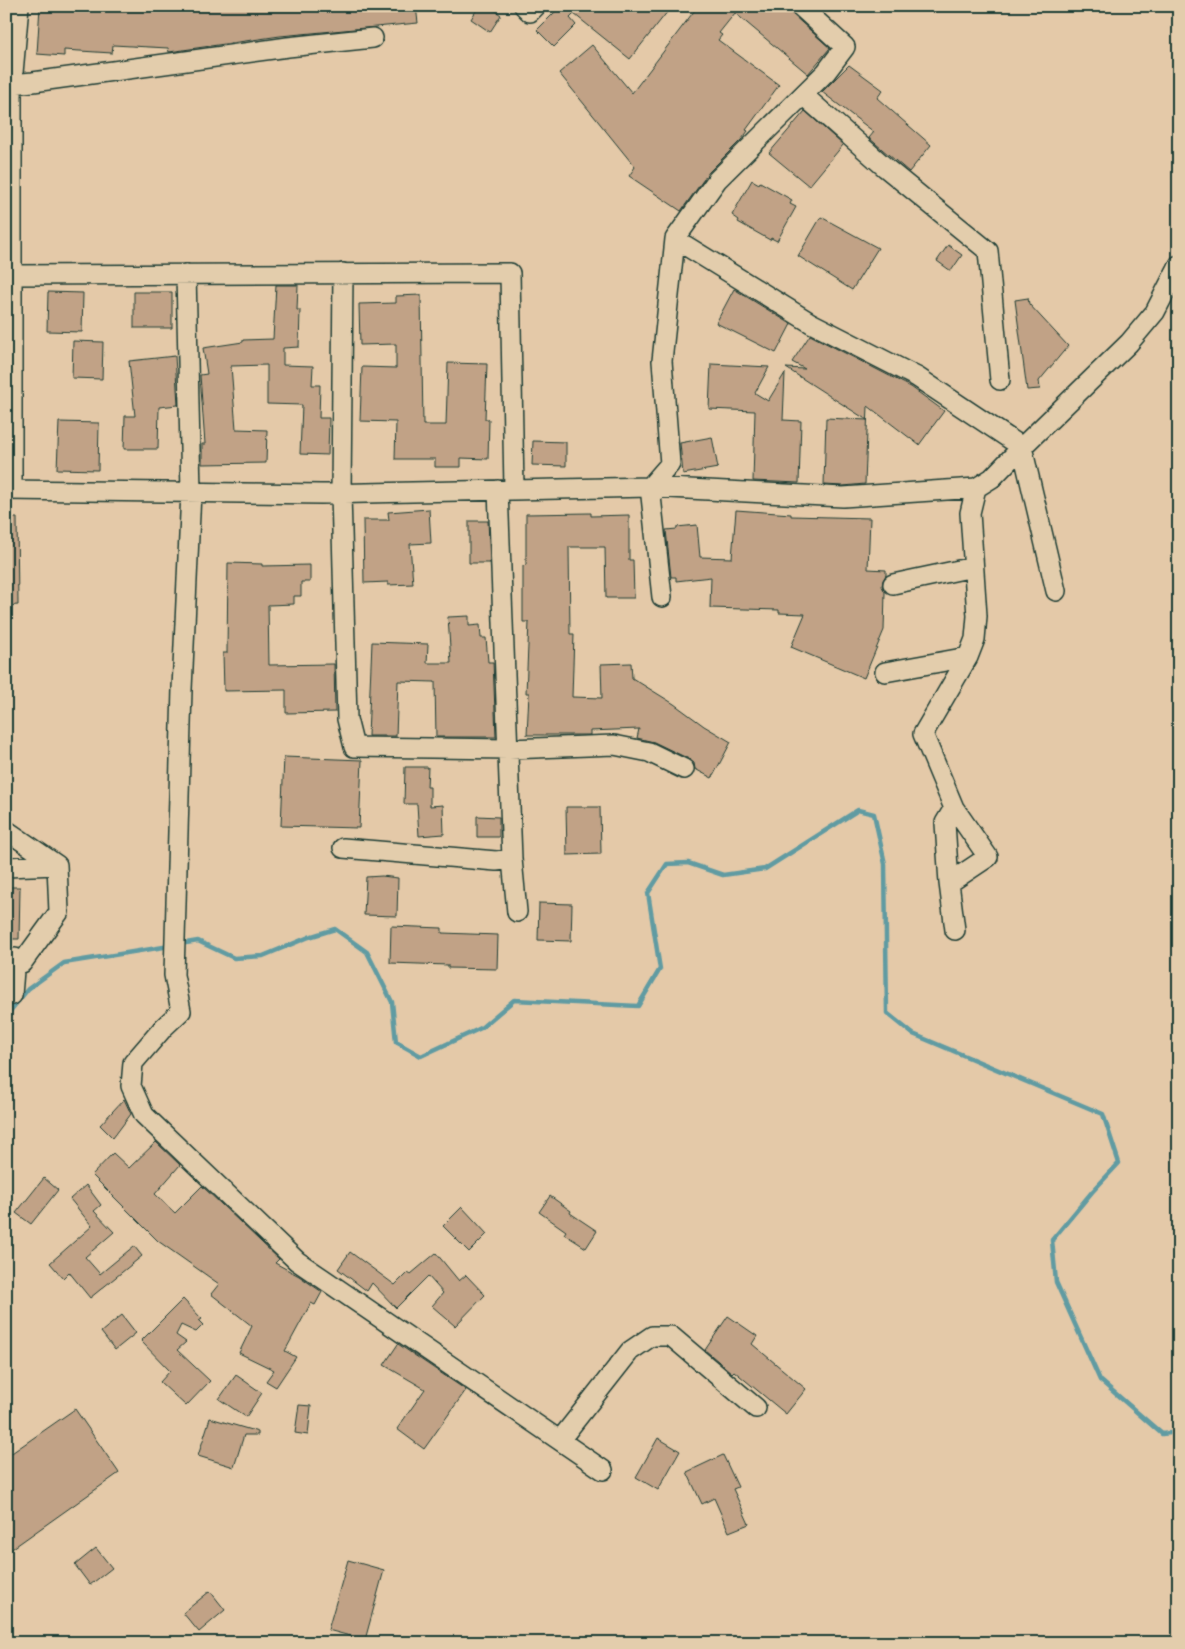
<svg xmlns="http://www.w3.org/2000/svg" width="1185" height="1649" font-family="Dekko,sans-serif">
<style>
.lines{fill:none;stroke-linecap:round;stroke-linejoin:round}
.stream{stroke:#609ba2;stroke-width:4.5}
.building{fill:#c1a286;stroke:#1f3d34}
.minor-casing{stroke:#1f3d34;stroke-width:22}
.minor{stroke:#e3cdac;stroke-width:19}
</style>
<rect width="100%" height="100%" fill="#e4c9a8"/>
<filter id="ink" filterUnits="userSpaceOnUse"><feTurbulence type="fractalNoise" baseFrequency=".02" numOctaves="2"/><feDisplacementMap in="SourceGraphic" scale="10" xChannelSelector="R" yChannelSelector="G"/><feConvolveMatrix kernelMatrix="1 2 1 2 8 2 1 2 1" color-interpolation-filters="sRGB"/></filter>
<g filter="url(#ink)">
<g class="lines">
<path class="stream" d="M180 944 198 941 234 958 263 956 309 937 335 929 367 952 392 1002 396 1042 421 1056 481 1028 514 1000 638 1006 660 969 648 893 667 864 688 863 723 875 765 869 858 810 874 814 885 864 887 1013 913 1034 1103 1114 1119 1163 1092 1192 1052 1240 1056 1282 1100 1380 1162 1434 1179 1432
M6 1016 28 989 64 963 170 946"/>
</g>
<path class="building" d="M40 6H416L418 23 280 36 169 52 168 48 113 45 112 53 64 50V56L37 54Z
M479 6H489L501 15 490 32 471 19Z
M561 6H672L630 59 574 14 570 18 576 25 554 47 537 30Z
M698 6H789L792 14 830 48 808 74 735 13 719 33 722 35 718 40 779 85 746 130 748 131 742 139 709 172 681 211 629 176 635 167 559 73 592 45 632 93Z
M849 65 883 90 877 98 931 145 909 172 869 138 874 132 822 92Z
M805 111 843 145 809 186 769 153Z
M752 180 759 184 760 182 792 200 790 204 796 207 777 241 771 238 770 240 738 222 739 220 732 215Z
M821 217 878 248 852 290 798 256Z
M948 245 962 255 951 271 937 261Z
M276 285H298L297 310H300L299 347 283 348V365L313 366 312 385H320L319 418H329L328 455 300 454 302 405 267 404V365L231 366 236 429 267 430 266 463 202 464V444H205L200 375 207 374 203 348 243 342V340L273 339Z
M734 289 791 324 776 353 716 323Z
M48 292 83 293 82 332 47 331Z
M134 292H172V328H134Z
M421 295 423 425H446L448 363 487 364 485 419H489L488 459 461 458V467H435V459H395L396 422 360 421 362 367 396 368V344L360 345 359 304 396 303V296Z
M1028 298 1029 304 1068 346 1039 381 1040 389 1027 390 1015 300Z
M810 335 911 387 944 411 919 445 868 406 865 484 843 486 824 485 826 418 867 420 786 368 805 369 792 362Z
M73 341 103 342 102 379 72 378Z
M175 356 178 405 159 407 158 449H124L125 416H135L129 361Z
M711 364 769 367 755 393 768 401 785 373 783 420 801 421 799 483 753 481 755 411 709 409Z
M59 422 99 423 98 470 57 469Z
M712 437 718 468 683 474 680 443Z
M533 441 566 442V466L532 465Z
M429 509 431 543 410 544 413 584 388 585V582L364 583 363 520H389L388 512Z
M736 510 791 514V516L870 518 868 569 886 570V575L883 580 882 586 885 592 884 630 864 678 791 647 805 614 779 613V610L710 608 711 577 676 581V577H671L666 530 677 529V527L697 525 700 557 732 558Z
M591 513V516L629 515V560H633L634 598H606L605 547H569L570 634H574L572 697 602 698 601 664 631 663 632 678 674 704 704 726 731 742 712 778 695 769 694 763 689 759 654 742 637 738 639 729 590 731V735H527L529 693H526L529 622H523V566L526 565V514Z
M6 518H17L18 605 6 606Z
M469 521H488L490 563H469Z
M228 563 262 564V566L310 565V582H301V596H294V604L268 605 269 665 334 664 335 712 286 713V690L224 691 223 653H227Z
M469 616V626L480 625 481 638H486L488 662H493L496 737H436L435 682 398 681 396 736H368L372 642 428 644 427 663H451L448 617Z
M284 757 362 760 359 828 281 826Z
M405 767H428L427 787H430V806L443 805 444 834 419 836 417 804H404Z
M566 807H600L601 854 567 855Z
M477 816 499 817V837H477Z
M382 876 398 878 397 916 364 915 366 877Z
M6 887H20L19 939H6Z
M539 903 572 904 571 941 538 940Z
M391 926 442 928V933L498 935 497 969 448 968V965L390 963Z
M124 1099 131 1114 113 1138 100 1125Z
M156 1142 180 1165 155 1194 175 1213 202 1186 279 1259 275 1263 299 1276 322 1292 315 1305 311 1303 285 1351 296 1357 276 1387 266 1381 274 1370 239 1353 252 1326 211 1294 219 1284 158 1241 92 1175 113 1153 129 1168Z
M44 1178 58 1190 31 1224 16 1213Z
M86 1185 101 1205 94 1211 114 1232 85 1257 100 1274 134 1246 142 1256 90 1298 69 1272 63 1278 50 1263 92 1226 70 1199Z
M550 1196 571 1211 570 1213 597 1231 586 1248 564 1234 566 1231 539 1212Z
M462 1207 487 1234 469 1252 443 1226Z
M350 1252 395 1285 408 1272 411 1274 436 1253 459 1281 466 1275 485 1295 455 1326 432 1306 443 1293 428 1276 396 1308 372 1283 367 1291 338 1269Z
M183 1299 202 1319 199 1321 203 1325 196 1332 181 1325 176 1335 186 1342 177 1350 210 1381 186 1406 160 1382 170 1371 141 1341Z
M122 1315 136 1333 115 1350 101 1332Z
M728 1316 757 1336 752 1344 806 1389 786 1414 734 1371 732 1373 705 1350Z
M398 1344 466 1390 424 1449 397 1429 425 1389 384 1365Z
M236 1375 262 1393 246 1417 219 1399Z
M299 1405 311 1406 308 1435 295 1433Z
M75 1409 119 1473 6 1553V1457Z
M210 1418 258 1432V1435H244L234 1467 198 1456Z
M658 1438 680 1451 658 1490 636 1477Z
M723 1455 738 1487 733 1489 749 1524 729 1532 714 1498 702 1504 687 1472Z
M96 1548 112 1568 90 1585 75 1565Z
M348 1560 384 1570 365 1640 328 1630Z
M210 1591 225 1610 199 1632 183 1613Z"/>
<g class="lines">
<g class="minor-casing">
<path id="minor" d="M524 6 530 12 536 6
M12 84 33 82 288 47 373 38
M803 95 886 168 988 251 1000 380
M675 239 811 323 917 377 1022 447 1056 591
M343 273 341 493 347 719 354 747 509 749 614 745 649 752 684 769
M186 274 191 492 182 689 174 975 181 1011 164 1027 133 1063 131 1086 144 1115 297 1261 603 1470
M12 275 510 273 514 490
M6 490 321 494 650 487 843 497 976 488 992 478 1022 447 1129 343 1155 312 1179 265
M12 490V84L19 6
M498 490 512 859 517 912
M893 584 973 567
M662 597 650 487 670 464 662 361 675 239 717 180 826 72 845 47 800 6
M885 672 968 657
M6 830 57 865 59 912 22 963 15 958 12 995 6 996
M343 848 496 861 512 859
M6 867 57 865
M949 883 945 823 954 808
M955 930 949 883 988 857 954 808 923 734 968 657 975 639 977 616 970 513 976 488
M560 1440 630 1351 652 1336H671L756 1408"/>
</g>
<use href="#minor" class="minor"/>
</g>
</g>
<rect width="1185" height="1649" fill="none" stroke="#e3cdac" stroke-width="25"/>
<rect x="12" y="12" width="1160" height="1624" fill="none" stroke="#1f3d34" stroke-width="2" filter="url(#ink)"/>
</svg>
